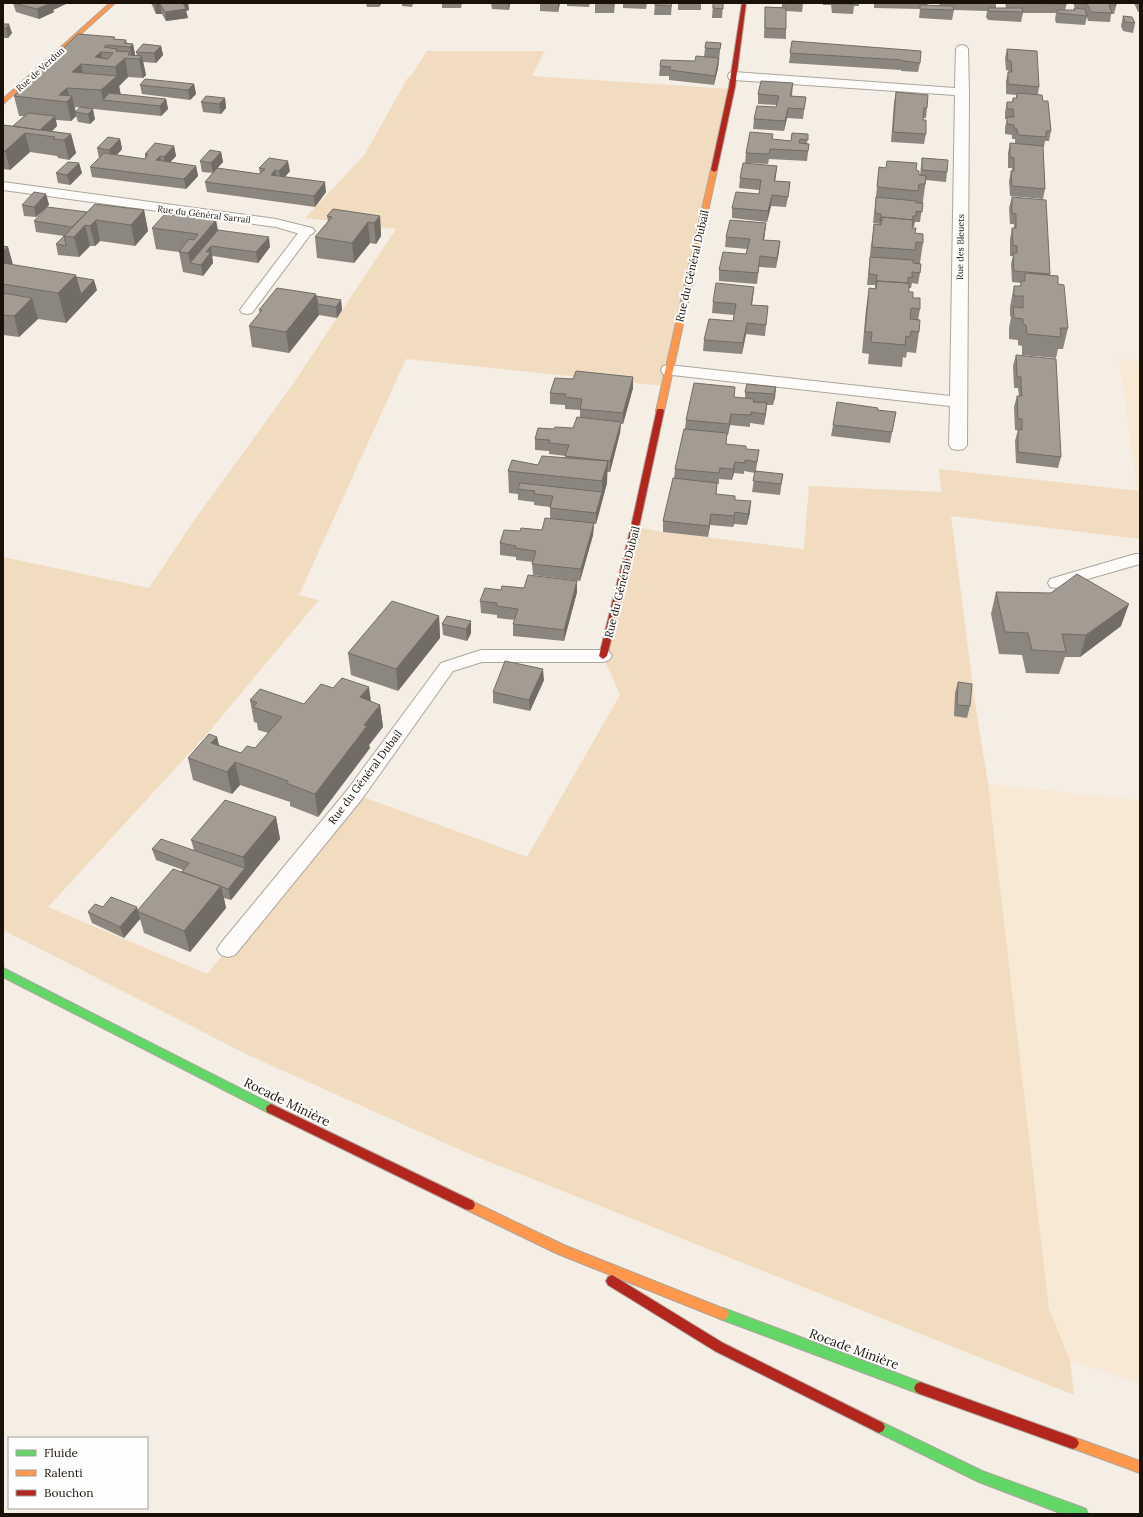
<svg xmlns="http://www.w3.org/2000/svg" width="1143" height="1517" font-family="Lora,serif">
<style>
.built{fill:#f8e9d4}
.green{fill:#f1dcbf}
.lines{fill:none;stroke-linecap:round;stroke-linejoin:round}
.lane-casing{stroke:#aca59b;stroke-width:2}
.street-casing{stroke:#aca59b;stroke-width:2}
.fast-casing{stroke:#aca59b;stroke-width:2}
.slow-casing{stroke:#aca59b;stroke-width:2}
.jam-casing{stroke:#aca59b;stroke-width:2}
.lane{fill:#fefcfb;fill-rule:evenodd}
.street{fill:#fefcfb;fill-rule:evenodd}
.fast{fill:#63d668;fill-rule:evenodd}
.slow{fill:#ff974d;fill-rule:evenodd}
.jam{fill:#b3261e;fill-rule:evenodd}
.wall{fill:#8b867e;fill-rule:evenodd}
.shaded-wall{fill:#716d66}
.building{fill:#a29c92;stroke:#716d66;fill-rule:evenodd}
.labels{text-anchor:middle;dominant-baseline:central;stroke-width:4;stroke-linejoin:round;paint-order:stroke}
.far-street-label{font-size:9px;fill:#1a1208;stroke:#fefefe}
.street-label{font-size:11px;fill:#1a1208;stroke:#fefefe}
.near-street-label{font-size:13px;fill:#1a1208;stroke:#fefefe}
</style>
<rect width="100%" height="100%" fill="#f5eee4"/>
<path class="built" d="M1119 358 1140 362V491L1137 490Z
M988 784 1140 800V1383L1070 1360 1049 1309Z"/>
<path class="green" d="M427 51H545L532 76 732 89 665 386 406 359 299 595 319 600 207 734 48 907 207 974 355 794 527 857 620 695 603 656 635 527 663 532 804 549 809 486 941 492 939 469 1140 491V539L951 516 976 709 988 784 1049 1309 1070 1360 1074 1395 467 1153 248 1055 3 930V557L149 588 193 522 293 384 396 229 305 218 365 154 407 79 413 73Z"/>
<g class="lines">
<g class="lane-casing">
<path id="lane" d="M307 227 312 228 313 231 252 313 247 314 242 313 240 310 242 307 302 228Z
M1135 554H1140V564L1056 588 1050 587 1048 583 1050 579Z
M481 650H603L609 652 612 656 609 660 603 662H482L453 671 362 799 235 955 228 957 221 955 217 949 221 943 348 789 441 663Z"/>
</g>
<g class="street-casing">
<path id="street" d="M962 45 966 46 968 49 969 92 967 445 964 449 958 450 952 449 949 445 950 406 663 374 661 370 663 366 669 365 950 396 955 95 734 80 729 79 728 76 729 73 734 72 955 88 956 49 958 46Z
M3 182 276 219 312 228 315 231 312 234 307 236 276 227 3 190Z"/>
</g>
<g class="fast-casing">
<path id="fast" d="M3 968 275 1106 276 1109 275 1112 271 1114 267 1112 3 977Z
M723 1308 920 1382 924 1384 926 1388 924 1392 920 1394 723 1320 719 1318 717 1314 719 1310Z
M879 1421 982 1471 1081 1507 1086 1509 1088 1514H1063L979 1482 875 1431 873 1427 875 1423Z"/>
</g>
<g class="slow-casing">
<path id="slow" d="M110 3H115L3 104V99Z
M714 168 717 170 664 411 660 413 656 411 711 170Z
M469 1200 566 1246 727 1310 729 1314 727 1318 723 1320 558 1254 465 1209 463 1205 465 1201Z
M1073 1437 1140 1461V1473L1069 1447 1067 1443 1069 1439Z"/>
</g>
<g class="jam-casing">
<path id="jam" d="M742 3H746L735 87 717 170 714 172 711 170 729 87Z
M657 409H663L664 411 639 527 607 656 603 659 599 656 631 527Z
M271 1104 473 1201 475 1205 473 1209 469 1210 465 1209 267 1112 266 1109 267 1106Z
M612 1275 723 1343 883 1423 885 1427 883 1431 879 1433 715 1351 608 1285 606 1281 608 1277Z
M920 1382 1073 1437 1077 1439 1079 1443 1077 1447 1073 1449 920 1394 916 1392 914 1388 916 1384Z"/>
</g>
<use href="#lane" class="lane"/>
<use href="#street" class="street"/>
<use href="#fast" class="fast"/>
<use href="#slow" class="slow"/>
<use href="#jam" class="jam"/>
</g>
<path class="wall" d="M13 3H68L53 10 54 12 39 19 16 12Z
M151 3H188L189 10 186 11 188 18 166 21 162 14H156Z
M363 3H385L381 4 379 7H367L366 3Z
M402 3H413L412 7 402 6Z
M442 3H462L461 8H442Z
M491 3H510V4L509 10 492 9Z
M540 3H560L558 12 540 11Z
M567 3H590L589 7 567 6Z
M595 3H615L614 13H595Z
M623 3H647L646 9 623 8Z
M655 3H672L671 15H654Z
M678 3H701V10H678Z
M713 3H723L722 18H712Z
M775 3H808V4H803L802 12 786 11V39L764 38 765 7H782V4Z
M823 3H859V6H854L853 14 832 13 831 5H823Z
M872 3H928L927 6H940L939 3H996V8H1006L1005 3H1067L1065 10H1074V8H1075L1073 3H1117L1114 14H1111L1110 22 1088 21 1087 17 1085 25 1056 23 1055 19 1056 13H1023L1021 22 988 20 986 17 987 11 954 10 952 20 919 18 920 9 874 8V3Z
M1134 3H1140V12H1138Z
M1123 16 1135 23 1133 33 1123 31 1121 26Z
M3 24 12 33 8 38H3Z
M115 39 126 40 127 43 133 44 135 55 137 56 136 52 161 46 163 55 156 63 143 62 146 75 143 78 128 77 119 86 120 95 166 99 168 109 161 116 84 108 95 119 90 124 78 122 76 116 71 121 56 120 57 126 52 131 71 134 76 153 69 160 58 158 57 156 30 152 10 170 3 169V125L13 126 24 116H19L14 96ZM75 107 81 108 76 112Z
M792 41 920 63 918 72 901 71V70L789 63Z
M721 43 718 68 714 85 669 80V76H659L660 66 695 61 704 57 705 48Z
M1007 49 1039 87 1038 94 1043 101 1051 131 1049 141H1045L1044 147H1043L1045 189 1043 199 1010 196 1009 181 1011 171H1012V168H1008V153L1010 143 1015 144V139H1012V135L1005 134V127L1007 119H1005V112L1007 102H1012L1013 98H1016V95L1006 94V81L1008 72H1009V71L1006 70 1005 58Z
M793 83 792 96 806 97 803 119 787 118 784 131 753 129 754 119 776 107 777 105 758 104V94Z
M194 84 196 94 190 100 142 94 140 85Z
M896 92 927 108 926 118H923L926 134 924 144 891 142 894 102Z
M225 98 226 108 221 114 203 112 201 102Z
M808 134 807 144H809L807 161 769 159 768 164 745 163 746 153 773 139 791 141Z
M120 139 122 149 117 155 145 159V154L174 146 176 156 170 162 196 166 198 176 186 189 92 177 90 167 99 158 97 148Z
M221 152 223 162 217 168 260 174 259 168 290 171 285 177 326 192 315 207 207 192 205 182 213 173 202 172 200 161Z
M922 158 947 172 946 182 926 180 920 222H915L914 227H912V228L915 233 923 243 920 263V273L918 284 912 283 911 288H909V292L920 309 918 320 919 332 916 353 907 352 906 358 903 357 902 367 868 364 869 354 862 353 866 309 869 289H875V285H867L871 245 874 224 879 225 880 224 873 223 877 187 879 167 920 175Z
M79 163 82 173 70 185 58 183 56 173Z
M777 166 775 181 790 182 789 192 786 207 771 206 767 222 732 218V208L759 194V190L739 188 740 178Z
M46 194 49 205 36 217 24 216 22 205Z
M1012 197 1050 275 1058 284 1068 328 1063 349H1058L1056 358 1022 355V346L1018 345V340L1009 339V328L1011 317 1010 316V307L1014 286H1020L1021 283 1012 282 1011 264 1013 256H1010V239L1012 228H1014V224H1010L1009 208Z
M144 210 148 231 135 246 100 241 95 246H90L79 257 58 255 56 244 64 236 36 232 34 221 87 212Z
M327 216H380L381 236 376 244 370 243 354 263 317 258 315 237 328 221Z
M766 223 764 240 780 241 776 268 759 267 757 284 719 281V270L746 254 747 249 725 247 726 237Z
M152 228 218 230 270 247 258 263 213 256 212 257 213 263 203 276 183 272 179 252 156 249Z
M3 246 8 247 13 265 76 275V277L97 290 66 323 38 319 19 337 3 335Z
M754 287 752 305 768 306 765 336 746 334 742 354 703 351 704 340 733 321 734 315 712 313 713 302Z
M316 296 341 300 342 310 337 318 319 315 289 353 252 347 249 326 260 313 259 310Z
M1016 355 1061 457 1058 468 1016 463 1015 441 1018 430H1015L1014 407 1017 396H1019L1018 388H1014L1013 366Z
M633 377V388L623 424H621L620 433 610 472H607V483L596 524H594L593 535 580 581 533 575 532 564 533 562 516 560V557L500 555V543L520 531 542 530 550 519V507L534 505V502L518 500V494L509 493 508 471 538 465 565 457 566 456 549 454V451L535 450V439L554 429 573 428 580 418V410L565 409V405L550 404V393L573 379Z
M776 387 773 405H767L764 425 750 423V427L730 425 728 435H727L726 444 746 449 759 450 756 471 783 474 780 495 752 492 755 473 744 471V474L734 473 732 480 719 479V484H717L716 494 735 500 750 512 747 525 734 524 733 527 710 525 708 537 663 532V521L674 478 675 469 685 429 686 420 734 397 745 398V392Z
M878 410 896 412 890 443 831 436 833 425Z
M577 581V592L564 641 513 636V624L515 620 497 618V615L481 613 480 601 501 590 524 588Z
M996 592 1121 626 1080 657H1065L1059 674 1026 673 1022 655 999 654 991 614Z
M439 616 440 638 398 691 351 675 348 653Z
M447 616 471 633 467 641 443 635 442 624Z
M544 680 530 711 493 703V692Z
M958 682 970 706 967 718 954 716 955 693Z
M250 700 304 704 371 701 380 705 383 727 369 745 370 748 318 817 290 806V802L240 785 232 794 193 780 188 758 217 737 219 745 241 753 255 748 268 733 258 730 257 723 254 722Z
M276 817 280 839 231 900 224 898 226 908 190 952 144 933 140 919 124 938 92 923 88 912 103 907 138 911 183 870 156 860 152 849 194 850 191 840Z"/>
<path class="shaded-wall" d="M50 3H68L53 10 54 12 39 19 37 9Z
M182 3H188L189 10 186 11 188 18 166 21 165 12Z
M379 3H385L381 4 379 7Z
M508 3H510V4L509 10Z
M558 3H560L558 12Z
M160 4 162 14H156L155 5Z
M9 24 12 33 8 38 6 28Z
M133 44 136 59H132L130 47Z
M161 46 163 55 156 63 154 53Z
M117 49 120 62 125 58 128 77 119 86 115 67 116 51Z
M101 52 104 66 95 57Z
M142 56 146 75 143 78 139 59Z
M719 58 718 68 714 85 715 76Z
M81 64 85 82 72 72Z
M117 76 121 95 103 100 105 109 101 90Z
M194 84 196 94 190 100 188 90Z
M67 88 70 99 72 96 76 116 71 121 67 102 59 95Z
M225 98 226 108 221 114 219 104Z
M166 99 168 109 161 116 160 106Z
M788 108 787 118 784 131 785 121Z
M93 109 95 119 90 124 88 114Z
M55 116 57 126 47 136 36 134Z
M25 133 30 152 10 170 5 151Z
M71 134 76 153 69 160 64 140Z
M120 139 122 149 112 160 109 150Z
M174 146 176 156 166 167 164 157Z
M221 152 223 162 213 173 211 163Z
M160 156 162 166 156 160Z
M288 161 290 171 281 181 279 171Z
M79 163 82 173 70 185 67 175Z
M196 166 198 176 186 189 184 179Z
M777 166 776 176 773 191 774 181Z
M275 170 277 181 271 175Z
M325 182 326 192 315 207 314 196Z
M46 194 49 205 36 217 34 207Z
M772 195 771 206 767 222 768 211Z
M144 210 148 231 135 246 131 225Z
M380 216 381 236 376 244 374 223Z
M96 220 100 241 95 246 90 226Z
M216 220 220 240 211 246 213 263 203 276 201 265 190 263 188 253Z
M368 222 370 243 354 263 352 243Z
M766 223 765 233 762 250 763 240Z
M85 225 90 246 79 257 74 237Z
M269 237 270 247 258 263 256 252Z
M780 241 779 252 776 268 777 258Z
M8 247 16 276 3 284V251Z
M76 275 81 294 94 280 97 290 66 323 58 293Z
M754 287 753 297 750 316 751 305Z
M316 294 319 315 289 353 286 332Z
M32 298 38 319 19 337 14 316Z
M341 300 342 310 337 318 336 307Z
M747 323 746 334 742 354 743 343Z
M633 377V388L623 424V413Z
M776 387 775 398 773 405 774 394Z
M767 403 766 414 764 425 765 414Z
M731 414 730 425 728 435 729 424Z
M621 422 620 433 610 472V461Z
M608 461 607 483 596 524V513L602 492V481Z
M735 462 734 473 732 480 733 469Z
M751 501 750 512 747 525 748 514Z
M735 512 734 524 733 527 734 516Z
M711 514 710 525 708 537 709 526Z
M594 523 593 535 580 581 581 569Z
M577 581V592L564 641V630Z
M1129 604 1121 626 1080 657 1086 635Z
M439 616 440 638 398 691 396 669Z
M471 621V633L467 641 466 629Z
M543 669 544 680 530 711 529 700Z
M369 687 372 709 360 697Z
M380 705 383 727 369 745 370 748 318 817 315 794 364 725Z
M217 737 222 759 211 743Z
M235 762 240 785 232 794 227 772Z
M276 817 280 839 231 900 228 889 245 868 243 857Z
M221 886 226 908 190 952 184 931Z
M137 907 140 919 124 938 120 927Z"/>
<path class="building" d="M13 3H51L37 9Z
M154 3H183L186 9 165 12 160 4 155 5Z
M595 3H615L614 4Z
M655 3H672L671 6 655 5Z
M713 3H723V9L713 8Z
M833 3H854V4H833Z
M1016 3H1066V4Z
M1080 3H1115L1116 5H1109L1112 13 1091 12 1087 4H1081Z
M920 5 953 6 954 10 920 9Z
M765 7 786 8V29L765 28Z
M988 8H1022L1023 12 989 11Z
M1074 8 1085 9 1087 16 1058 13 1057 10H1075Z
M1123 16 1132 17 1135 23 1125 22Z
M3 24H9L6 28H3Z
M78 34 115 37 113 39 126 40 124 43 133 44 130 47 107 45 104 47 117 49 116 51 130 52 128 55 142 56 139 59 125 58 115 67 81 64 72 72 117 76 101 90 67 88 59 95 72 96 67 102 14 96ZM101 52 113 53 108 59 95 57Z
M792 41 921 51 920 63 903 61 902 60 790 53Z
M706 42 721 43 720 49 705 48Z
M143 44 161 46 154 53 136 52Z
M1007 49 1037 51 1039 87 1008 84V72H1012L1011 61H1008Z
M696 56 719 58 715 76 669 70 671 67 660 66 661 60 695 61Z
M145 79 194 84 188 90 140 85Z
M761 81 793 83 790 96 806 97 804 109 788 108 785 121 754 119 757 106 776 107 779 96 758 94Z
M896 92 928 95 927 108H924L923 120H926V134L893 132Z
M109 93 166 99 160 106 103 100Z
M1017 93 1042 95 1043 101H1048L1051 131H1046V137L1018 135 1017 129H1014V125L1007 124V117H1014L1013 109H1007V102H1013V98H1017Z
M206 96 225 98 219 104 201 102Z
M81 107 93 109 88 114 75 112Z
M28 113 55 116 40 130 13 126Z
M3 125 71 134 64 140 53 139 55 137 25 133 5 151 3 150Z
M750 132 773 134 772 139 791 141 792 133 808 134V140L800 139 799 143 809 144 808 151 770 149 769 154 746 153Z
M108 137 120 139 109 150 97 148Z
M155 143 174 146 164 157 160 156 156 160 196 166 184 179 90 167 104 153 145 159 148 154H145Z
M1010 143 1043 146 1045 189 1012 186 1011 171H1014V158L1010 157Z
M210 150 221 152 211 163 200 161Z
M269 158 288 161 279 171 275 170 271 175 325 182 314 196 205 182 217 168 260 174 265 169 259 168Z
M922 158 948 160 947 172 922 170Z
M887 161 917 163 916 170 919 171V175L926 176 925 184H919L918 191 877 187 879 167 886 168Z
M68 162 79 163 67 175 56 173Z
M743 163 777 166 774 181 790 182 788 197 772 195 768 211 732 208 736 192 759 194 761 180 740 178Z
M34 192 46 194 34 207 22 205Z
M876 197 916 201V203H923L922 212 916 211V216H913V220L882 217V221H880L881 214 875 213Z
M1012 197 1046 200 1050 274 1014 271 1013 253H1017V246L1013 245 1012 228H1016V214L1012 213Z
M95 204 144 210 131 225 96 220 90 226 85 225 74 237 64 236Z
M47 207 87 212 72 227 34 221Z
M333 209 380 216 374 223 368 222 352 243 315 237 332 217 327 216Z
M166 213 216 220 188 253 179 252 189 239 194 240 198 234 152 228Z
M882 217 913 220 912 228H916L915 233 923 234V243L916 242 915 250 872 247 874 224 881 225Z
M730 220 766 223 763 240 780 241 777 258 760 256 758 273 719 270 723 252 746 254 750 239 726 237Z
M218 230 269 237 256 252 211 246 206 252H211L201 265 190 263Z
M64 236 66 246 56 244Z
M3 246 8 247 3 251Z
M870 257 913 260V263L921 264 920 273 912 272V278L908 277V283L877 281V283H876L877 275 869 274Z
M3 263 76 275 58 293 3 284Z
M1025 273 1058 276V284L1064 285 1068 328H1060L1061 337 1027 334 1026 325 1023 324V319L1014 318 1013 307 1023 308V296H1014V286H1021V281H1025Z
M76 277 94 280 81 294Z
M877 281 909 283V292H913V298H920V309L911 308 910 319 920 320 919 332 911 331 910 337 906 336 905 345 871 342 872 332H865L869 288 876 289Z
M716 283 754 287 751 305 768 306 766 325 747 323 743 343 704 340 709 319 733 321 736 304 713 302Z
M277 288 316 294 286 332 249 326 262 310H259Z
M3 293 32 298 14 316 3 315Z
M316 296 341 300 336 307 318 304Z
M1016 355 1056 359 1061 457 1018 452V430H1022V419H1018L1017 396H1022L1021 386V377H1017Z
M576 371 633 377 623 413 580 409 582 399 565 397 566 394 550 393 555 378 573 379Z
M694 383 735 387 734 397 754 399 753 402 767 403 765 414 751 412V415L731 414 729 424 686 420Z
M747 384 776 387 774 394 745 392Z
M837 402 878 408 877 410 896 412 892 432 833 425Z
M577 417 621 422 610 461 565 456 569 445 549 443 550 440 535 439 538 428 554 429 555 427 573 428Z
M684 429 727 433 726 444 746 446V449L759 450 757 462 745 460V463L735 462 733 469 720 468 719 473 675 469Z
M542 456 608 461 602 481 508 471 512 460 538 465Z
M755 471 783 474 781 484 753 481Z
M673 478 717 483 716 494 735 496V500L751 501 748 514 735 512 734 516 711 514 709 526 663 521Z
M520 483 602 492 596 513 550 508 553 496 534 494 535 491 518 489Z
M545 518 594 523 581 569 532 564 536 551 515 548 516 546 500 543 504 530 520 531 521 528 542 530Z
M1077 574 1129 604 1086 635 1062 634 1066 652 1032 650 1028 633 1005 632 996 592 1051 593Z
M528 575 577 581 564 630 513 624 518 609 497 606V603L480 601 485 588 501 590 502 586 524 588Z
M392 601 439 616 396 669 348 653Z
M447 616 471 621 466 629 442 624Z
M505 661 543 669 529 700 493 692Z
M342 678 369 687 360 697 380 705 364 725 367 726 315 794 286 783 288 781 235 762 227 772 188 758 209 734 217 737 211 743 241 753 247 746 255 748 282 717 253 707 257 703 250 700 260 689 304 704 321 684 333 688Z
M958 682 972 684 970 706 957 705Z
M225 800 276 817 243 857 191 840Z
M161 839 245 868 228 889 182 872 189 863 152 849Z
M173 869 221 886 184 931 137 911Z
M111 897 137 907 120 927 88 912 95 904 103 907Z"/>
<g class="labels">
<g class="far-street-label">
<text transform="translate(40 69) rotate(-42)">Rue de Verdun</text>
<text transform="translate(204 214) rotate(7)">Rue du Général Sarrail</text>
<text transform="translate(960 247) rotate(-89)">Rue des Bleuets</text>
</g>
<g class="street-label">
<text transform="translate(692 266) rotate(-77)">Rue du Général Dubail</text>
<text transform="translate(622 582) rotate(-76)">Rue du Général Dubail</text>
<text transform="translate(365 777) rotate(-53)">Rue du Général Dubail</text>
</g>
<g class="near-street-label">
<text transform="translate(287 1102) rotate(26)">Rocade Minière</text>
<text transform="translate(854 1349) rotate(20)">Rocade Minière</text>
</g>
</g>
<rect width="1143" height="1517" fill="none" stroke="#1a1208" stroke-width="8"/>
<rect x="8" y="1437" width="140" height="72" fill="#fefefe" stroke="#a3a09c"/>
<rect x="16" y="1450" width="20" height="6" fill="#63d668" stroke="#a3a09c"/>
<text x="44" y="1457" font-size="12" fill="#1a1208">Fluide</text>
<rect x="16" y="1470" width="20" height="6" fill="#ff974d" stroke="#a3a09c"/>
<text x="44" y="1477" font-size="12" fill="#1a1208">Ralenti</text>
<rect x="16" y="1490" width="20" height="6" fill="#b3261e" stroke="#a3a09c"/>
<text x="44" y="1497" font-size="12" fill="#1a1208">Bouchon</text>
</svg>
